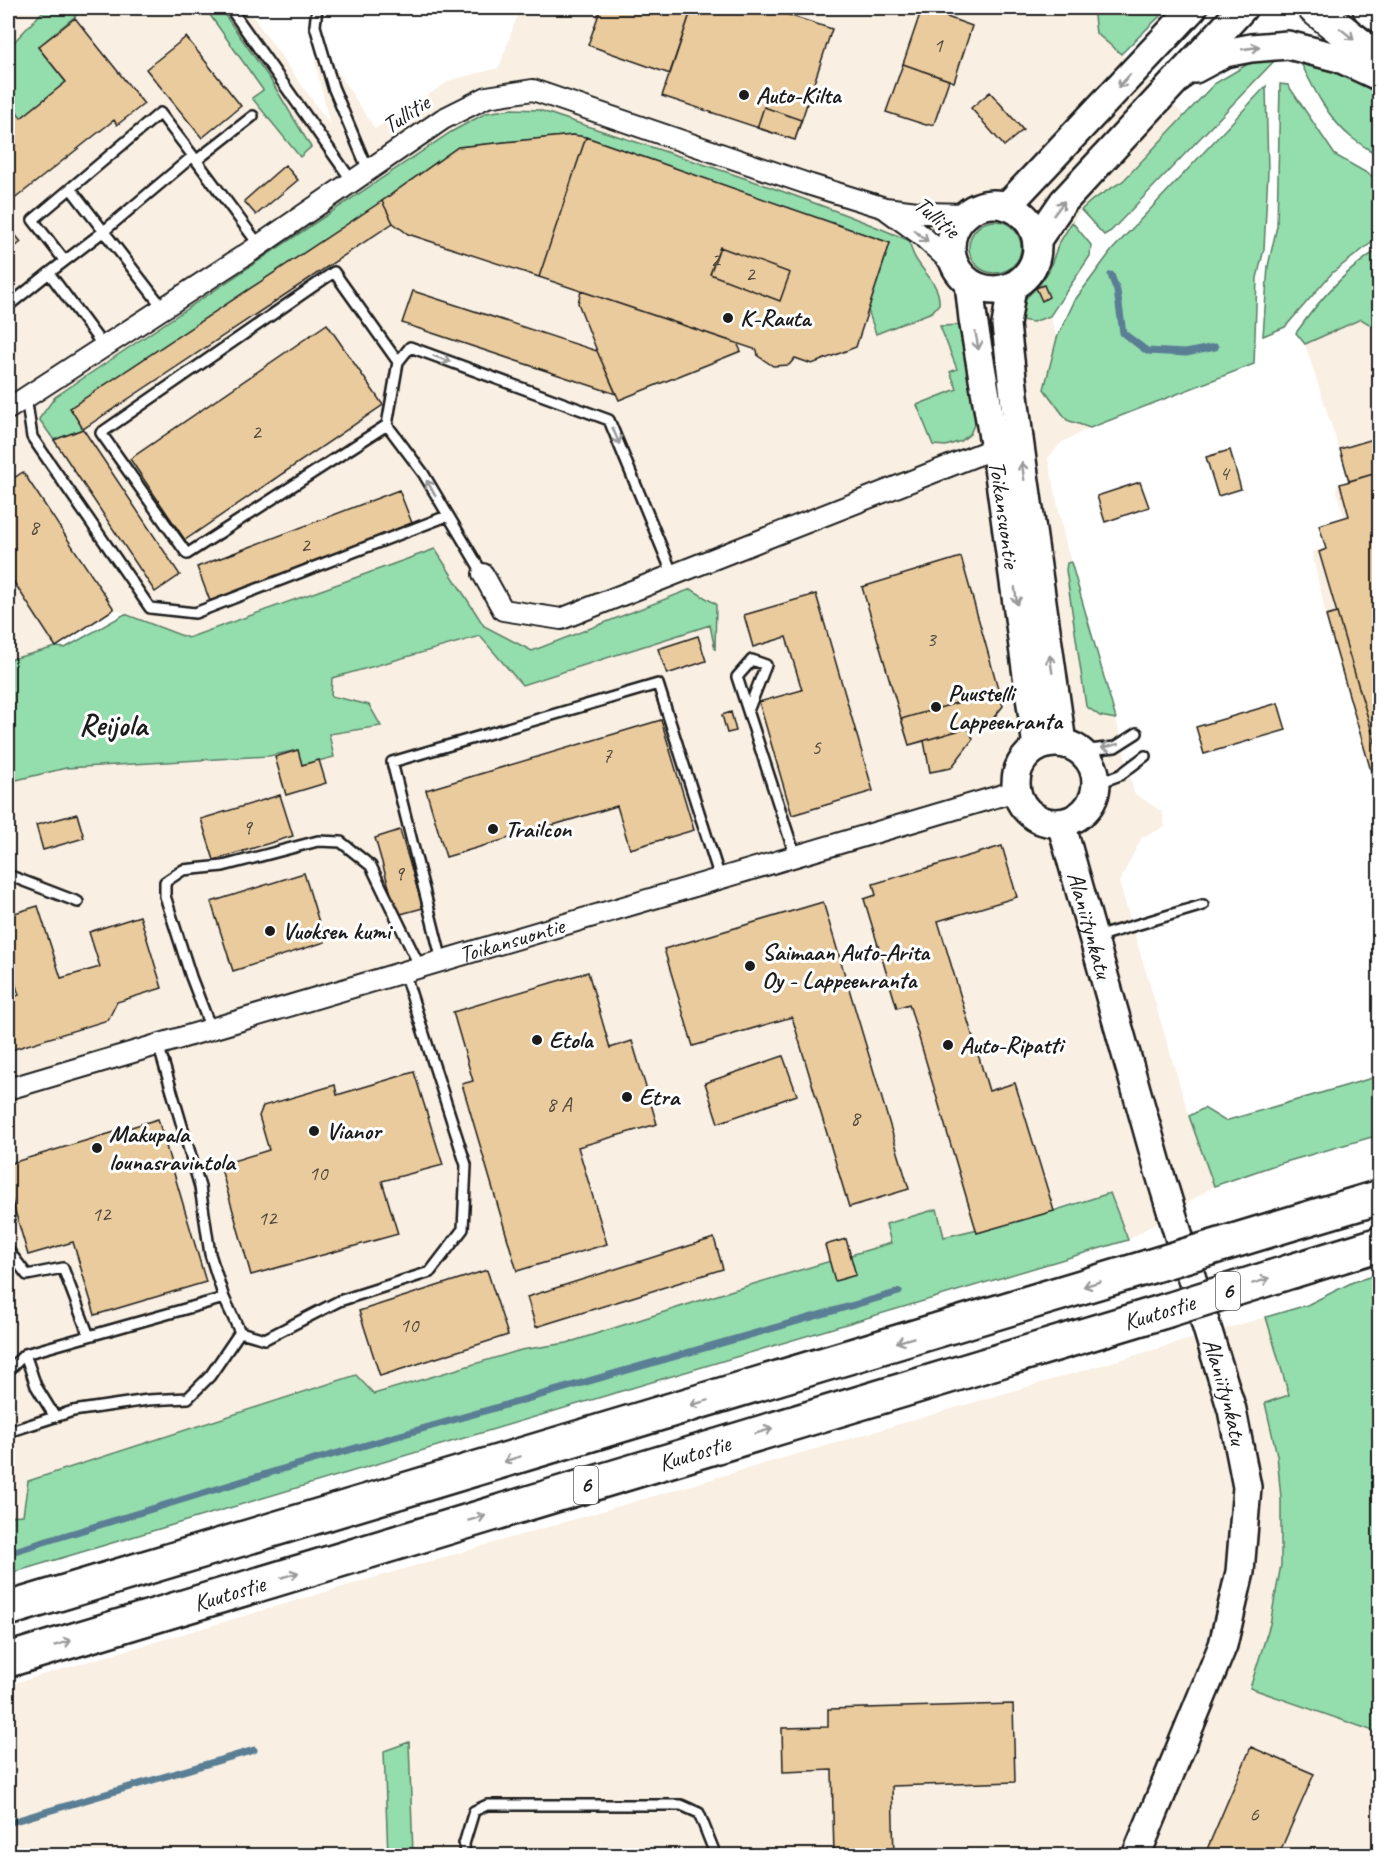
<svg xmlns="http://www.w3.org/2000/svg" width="1387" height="1863" font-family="Caveat,sans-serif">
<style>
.built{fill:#f9efe2}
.green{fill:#94ddac;stroke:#587c64;stroke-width:1.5}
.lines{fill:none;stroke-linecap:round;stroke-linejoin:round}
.stream{stroke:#5a7e94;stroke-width:7}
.building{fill:#eacb9d;stroke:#1c1c1c;stroke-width:1.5}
.service-casing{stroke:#1c1c1c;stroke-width:14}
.minor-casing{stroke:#1c1c1c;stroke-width:24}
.secondary-casing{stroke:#1c1c1c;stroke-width:32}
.primary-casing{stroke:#1c1c1c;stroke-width:36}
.trunk-casing{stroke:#1c1c1c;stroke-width:38}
.service{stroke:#fff;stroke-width:9}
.minor{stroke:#fff;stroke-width:20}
.secondary{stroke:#fff;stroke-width:27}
.primary{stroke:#fff;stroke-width:32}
.trunk{stroke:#fff;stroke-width:33}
.trunk-bridge-casing{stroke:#1c1c1c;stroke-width:38;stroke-linecap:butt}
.trunk-bridge{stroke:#fff;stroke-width:33}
.oneway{stroke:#999}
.poi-dot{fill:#1c1c1c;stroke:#fff;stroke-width:2}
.labels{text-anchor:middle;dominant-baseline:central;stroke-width:6;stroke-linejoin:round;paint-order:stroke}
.number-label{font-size:21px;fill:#50483c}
.shield{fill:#fff;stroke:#606060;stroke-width:1.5}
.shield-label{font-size:22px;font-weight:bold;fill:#1c1c1c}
.poi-label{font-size:24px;font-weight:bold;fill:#1c1c1c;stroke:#fff;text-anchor:start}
.street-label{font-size:24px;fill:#1c1c1c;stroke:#fff}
.district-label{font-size:30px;font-weight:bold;fill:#1c1c1c;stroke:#fff}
</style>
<rect width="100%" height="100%" fill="#fff"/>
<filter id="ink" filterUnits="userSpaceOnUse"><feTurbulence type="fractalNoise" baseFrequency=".0167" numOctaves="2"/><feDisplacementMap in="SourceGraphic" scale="12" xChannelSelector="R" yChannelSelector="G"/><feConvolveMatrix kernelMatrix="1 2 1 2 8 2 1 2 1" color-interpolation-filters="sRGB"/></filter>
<g filter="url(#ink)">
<path class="built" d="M8 8H205L263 90 252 98 311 146 270 79 220 8H247L330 125 315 62 326 54 375 129 451 80 499 68 520 8H1093L1096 33 1121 54 1184 115 1123 181 1092 200 1081 210 1058 245 1049 271 1039 285 1022 302 1033 322 1050 316 1057 338 1044 389 1067 420 1090 428 1062 442 1048 458 1066 545 1116 719 1134 793 1162 812 1165 827 1142 837 1119 882 1189 1116 1214 1186 1128 1240 1110 1193 944 1238 937 1210 886 1224 892 1242 567 1343 521 1350 374 1394 23 1515 8 1516V782L66 768 275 757 298 750 302 765 333 757 329 734 381 725 368 705 331 696V679L480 636 435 549 188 638 114 609 56 647 8 660Z
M1361 319 1379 330V802L1326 616 1312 552 1351 540 1336 488 1340 484 1349 480 1305 344Z
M1266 1317 1289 1395 1266 1404 1277 1455 1281 1498V1565L1270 1624 1250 1688 1379 1733V1855L8 1856V1685Z"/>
<path class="green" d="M46 8H85L38 47 66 82 21 118 8 100V46L13 43Z
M205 8H220L270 79 311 147 300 157 252 98 263 90Z
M1093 8H1162L1160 16 1121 54 1096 33Z
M1278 57 1111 231 1104 235 1081 210 1092 200 1123 181 1214 84 1248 64Z
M1299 59 1342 74 1379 94V156C1370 150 1360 144 1352 138 1328 119 1312 86 1299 59Z
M1280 84 1288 85 1335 155 1379 180V237L1332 273 1285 327 1263 336 1268 266 1277 226Z
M1266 86 1268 171 1264 249 1257 278 1254 364 1090 428 1067 420 1044 389 1057 338 1075 300 1112 250Z
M512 109 539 110C663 152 789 189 910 241 911 266 941 279 939 304L932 312 876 334 868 310 890 243 586 137 573 135 458 147 382 201 83 429 54 440 39 419 55 397 451 132 486 113Z
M969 247a26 26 0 1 1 52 0a26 26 0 1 1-52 0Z
M1072 222 1091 245 1090 256 1050 316 1033 322 1014 319 1022 302 1039 285 1049 271 1058 245Z
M1379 249V330L1361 319 1305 344 1296 333C1319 300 1345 270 1379 249Z
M962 325 977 418 970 434 961 441 946 446 933 445 917 405 957 389 950 372 957 369 940 326Z
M435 549 484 626 532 651 691 589 716 604 715 650 710 625 522 685 480 636 332 678 331 696 369 705 381 726 329 734 334 757 302 765 297 750 269 756 66 768 8 782V660L56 647 65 648 125 614 188 638Z
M1071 562 1116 719 1100 716 1086 706 1066 570 1067 563Z
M1379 1076V1135L1275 1165 1214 1186 1189 1116 1204 1108 1225 1121Z
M1110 1193 1128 1240 8 1574V1516L23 1515 28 1481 356 1375 374 1394 521 1350 567 1343 730 1291 891 1243 886 1224 937 1209 944 1237 1053 1211Z
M1379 1274H1380L1379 1733 1250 1688 1270 1624 1281 1565V1498L1277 1455 1265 1403 1289 1395 1266 1317 1307 1305 1353 1282Z
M409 1742 413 1855H388L384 1751Z"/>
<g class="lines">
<path class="stream" d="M1111 275 1117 291 1123 333 1147 351 1186 353 1215 347
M8 1553 279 1470 899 1292
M8 1823 254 1750"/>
</g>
<path class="building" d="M601 8H692L670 74 588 45Z
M692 8H767L832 29 795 140 662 96Z
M922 8 972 26 954 82 903 64Z
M75 18 144 104 117 125 114 120 8 204V100L21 118 66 82 38 47Z
M186 37 241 106 202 138 146 69Z
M903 64 949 80 934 124 926 125 886 112Z
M990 92 1023 130 1004 146 971 108Z
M764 107 801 120 795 140 757 128Z
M573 135 586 137 539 277 408 234 393 223 382 201 458 147Z
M586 137 890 243 856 347 812 364 795 358 789 365 773 366 758 356 757 350 539 277Z
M285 165 298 180 256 215 244 201Z
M382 201 393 223 83 429 70 408Z
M8 226 21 242 8 253Z
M720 247 790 273 780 301 710 274Z
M1044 285 1049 297 1042 301 1036 288Z
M413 291 597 351 616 394 402 323Z
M581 291 737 343 741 351 619 400 597 351 578 303Z
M327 324 383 405 185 540 130 459Z
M83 429 180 575 155 592 54 440Z
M1380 437V472L1349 481 1340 449Z
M1230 450 1241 489 1218 496 1206 457Z
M23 472 114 609 56 647 8 573V482Z
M1380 472V759L1319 552 1326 549 1319 525 1349 516 1340 484Z
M1140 482 1149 507 1105 522 1097 496Z
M399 490 412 523 210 601 197 567Z
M961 557 1003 706 991 721 968 728 973 739 951 768 930 772 924 741 909 745 862 587Z
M816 594 873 791 792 815 759 702 802 690 786 637 753 647 744 615Z
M1337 613 1380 759V802L1326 616Z
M698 636 706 661 667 674 658 649Z
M998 691 1003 706 991 721 909 745 901 719Z
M1278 703 1286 730 1204 754 1196 727Z
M731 712 736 731 727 733 722 715Z
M661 720 694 830 630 849 617 806 446 857 426 790Z
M298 750 302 765 319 760 326 783 286 795 275 757Z
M280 795 293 836 214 860 201 819Z
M77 814 84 838 43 850 36 825Z
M400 830 423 908 397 915 375 838Z
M1002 846 1017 897 938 921 989 1091 1015 1083 1054 1211 977 1233 909 1004 897 1008 864 899 876 895 873 884Z
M304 873 325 942 233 971 211 902Z
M823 902 909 1189 849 1207 792 1017 693 1046 664 949Z
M38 906 61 978 100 967 89 932 140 916 162 988 117 1002 108 1020 8 1051V999L19 995 8 960V915Z
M588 972 610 1048 632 1041 657 1124 578 1147 607 1244 517 1271 462 1084 473 1081 453 1012Z
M783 1056 797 1095 718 1123 705 1083Z
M414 1072 443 1165 382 1181 398 1234 251 1275 220 1165 269 1150 259 1116 263 1106 335 1085 337 1095Z
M158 1119 206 1282 95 1315 73 1242 28 1255 8 1187V1164Z
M714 1238 723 1269 536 1327 527 1297Z
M846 1239 856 1275 835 1281 825 1245Z
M487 1270 508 1335 380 1376 359 1311Z
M1013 1704 1015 1782 892 1786 894 1856H834L832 1770 783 1772 782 1728 828 1727V1709Z
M1251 1747 1314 1774 1278 1856H1208L1205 1854Z"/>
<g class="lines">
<g class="service-casing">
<path id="service" d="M230 8 352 181
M317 8 315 26 333 87 368 170
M197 160 253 116
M71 189 163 308
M64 260 33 220 160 113 193 156
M8 306 49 273
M104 347 49 273 104 231 193 156 259 245
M26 397 32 437 150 608 195 613 447 516
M387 425 187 554 101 433 334 272 398 362
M483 574 423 473 387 425 398 362 410 347 609 420 673 575
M748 711 766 665 752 660 737 677 792 846 795 856
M1081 751 1115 747 1137 733
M1096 784 1120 775 1145 756
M8 875 78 902
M1096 937 1203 905
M442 961 392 762 658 684 720 878
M211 1029 191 977 165 896V882L183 870 223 866 318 841 341 842 371 866 420 967
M8 1250 27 1275 63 1268 89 1336
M224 1298 240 1332 265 1339 339 1301 430 1272 463 1229 466 1165 404 972
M25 1354 36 1386 55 1417
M8 1371 25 1354 224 1298 210 1254 200 1187 158 1044
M8 1432 73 1411 148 1400 188 1398 210 1376 240 1332
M465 1856 464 1844 474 1811 487 1805H681L699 1813 716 1856"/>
</g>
<g class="minor-casing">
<g id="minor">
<path d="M887 210 921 235 955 266"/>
<path d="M8 409 251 251 443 119 487 97 533 90 811 185 885 208 925 213 966 214"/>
<path d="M483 574 503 610 561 619 995 448"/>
<path id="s1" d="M8 1089 1016 791"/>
</g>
</g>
<g class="secondary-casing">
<g id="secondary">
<path d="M1195 69 1225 53 1251 48 1288 45 1339 58 1380 77"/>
<circle cx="994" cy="247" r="43"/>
<path d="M1007 206 1193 8"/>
<path d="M1037 240 1063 202 1243 8"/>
<path id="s2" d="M969 283 973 319 998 467 1037 747"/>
<path d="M1012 287 1006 325 1019 439 1062 743"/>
<circle cx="1056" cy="783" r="40"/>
<path id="s3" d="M1061 823 1159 1171 1232 1410 1247 1487 1240 1572 1223 1645 1136 1856"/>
</g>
</g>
<g class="primary-casing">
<path id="primary" d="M1314 8 1380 61
M1369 8 1380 16"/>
</g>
<g class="trunk-casing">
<g id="trunk">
<path d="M1273 1229 1380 1197"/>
<path d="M1292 1271 1380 1244"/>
<path d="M8 1609 1148 1267"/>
<path id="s4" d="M8 1660 1165 1311"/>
</g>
</g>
<use href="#service" class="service"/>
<use href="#minor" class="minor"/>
<use href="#secondary" class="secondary"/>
<use href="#primary" class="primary"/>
<use href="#trunk" class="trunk"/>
<g class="trunk-bridge-casing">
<path id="trunk-bridge" d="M1148 1267 1273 1229
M1165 1311 1292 1271"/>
</g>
<use href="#trunk-bridge" class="trunk-bridge"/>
</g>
<defs><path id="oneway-shaft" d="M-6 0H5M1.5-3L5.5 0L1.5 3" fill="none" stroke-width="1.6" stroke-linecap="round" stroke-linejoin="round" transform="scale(1.5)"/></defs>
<g class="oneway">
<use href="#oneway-shaft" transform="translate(1347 34) rotate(39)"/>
<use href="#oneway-shaft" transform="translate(1251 48) rotate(-8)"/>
<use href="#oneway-shaft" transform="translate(1124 81) rotate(133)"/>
<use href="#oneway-shaft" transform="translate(1059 208) rotate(-53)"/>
<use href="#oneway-shaft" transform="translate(921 236) rotate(40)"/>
<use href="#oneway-shaft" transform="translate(977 341) rotate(80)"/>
<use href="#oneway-shaft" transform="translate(442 359) rotate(20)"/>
<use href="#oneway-shaft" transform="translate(616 436) rotate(67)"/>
<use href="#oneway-shaft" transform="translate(1023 471) rotate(-98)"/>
<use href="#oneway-shaft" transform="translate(431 488) rotate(-120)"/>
<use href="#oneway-shaft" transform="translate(1016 596) rotate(82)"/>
<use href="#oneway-shaft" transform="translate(1051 664) rotate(-98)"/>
<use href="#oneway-shaft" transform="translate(1110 746) rotate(166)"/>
<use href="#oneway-shaft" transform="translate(1261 1281) rotate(-17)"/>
<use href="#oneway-shaft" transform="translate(1092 1284) rotate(163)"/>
<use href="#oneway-shaft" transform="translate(905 1340) rotate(163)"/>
<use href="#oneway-shaft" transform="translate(699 1403) rotate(163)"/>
<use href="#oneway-shaft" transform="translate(764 1431) rotate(-17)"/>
<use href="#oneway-shaft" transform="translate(512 1459) rotate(163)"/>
<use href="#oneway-shaft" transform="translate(477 1518) rotate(-17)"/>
<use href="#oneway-shaft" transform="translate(290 1575) rotate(-17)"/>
<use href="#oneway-shaft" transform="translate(63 1643) rotate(-17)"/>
</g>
</g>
<g class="poi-dot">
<circle cx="744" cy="95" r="6"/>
<circle cx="728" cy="318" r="6"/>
<circle cx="936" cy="707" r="6"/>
<circle cx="493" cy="829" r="6"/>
<circle cx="270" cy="931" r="6"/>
<circle cx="750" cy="966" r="6"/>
<circle cx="537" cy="1040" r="6"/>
<circle cx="948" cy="1045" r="6"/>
<circle cx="627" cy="1097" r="6"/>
<circle cx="314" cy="1131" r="6"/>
<circle cx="97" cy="1148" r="6"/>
</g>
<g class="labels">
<g class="number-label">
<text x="938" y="45">1</text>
<text x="715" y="260">2</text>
<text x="750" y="274">2</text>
<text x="256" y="432">2</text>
<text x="1224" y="473">4</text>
<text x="34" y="527">8</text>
<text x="305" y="545">2</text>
<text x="931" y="639">3</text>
<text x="816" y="747">5</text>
<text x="607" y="755">7</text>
<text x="247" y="827">9</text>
<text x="399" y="873">9</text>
<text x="559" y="1104">8 A</text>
<text x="855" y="1118">8</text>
<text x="318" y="1173">10</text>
<text x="101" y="1214">12</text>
<text x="267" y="1218">12</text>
<text x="409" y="1325">10</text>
<text x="1254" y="1814">6</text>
</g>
<g class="shield">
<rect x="1216" y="1272" width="24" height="38" rx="4.5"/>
<rect x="574" y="1466" width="24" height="38" rx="4.5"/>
</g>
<g class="shield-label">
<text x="1228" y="1291">6</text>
<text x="586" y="1485">6</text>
</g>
<g class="poi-label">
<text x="756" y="95">Auto-Kilta</text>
<text x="740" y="318">K-Rauta</text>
<text x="948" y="693">Puustelli<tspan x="948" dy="28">Lappeenranta</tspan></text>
<text x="505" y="829">Trailcon</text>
<text x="282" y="931">Vuoksen kumi</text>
<text x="762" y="952">Saimaan Auto-Arita<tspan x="762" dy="28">Oy - Lappeenranta</tspan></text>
<text x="549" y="1040">Etola</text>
<text x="960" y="1045">Auto-Ripatti</text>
<text x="639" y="1097">Etra</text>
<text x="326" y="1131">Vianor</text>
<text x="109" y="1134">Makupala<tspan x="109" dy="28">lounasravintola</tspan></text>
</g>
<g class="street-label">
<text transform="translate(406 114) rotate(-33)">Tullitie</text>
<text transform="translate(937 217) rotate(40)">Tullitie</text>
<text stroke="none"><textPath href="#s2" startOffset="234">Toikansuontie</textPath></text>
<text stroke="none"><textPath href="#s3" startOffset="106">Alaniitynkatu</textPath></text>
<text stroke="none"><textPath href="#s1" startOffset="525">Toikansuontie</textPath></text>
<text transform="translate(1159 1312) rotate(-17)">Kuutostie</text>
<text stroke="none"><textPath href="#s3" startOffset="592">Alaniitynkatu</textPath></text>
<text stroke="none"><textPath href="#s4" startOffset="717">Kuutostie</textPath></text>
<text stroke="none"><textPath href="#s4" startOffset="231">Kuutostie</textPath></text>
</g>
<g class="district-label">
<text x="113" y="725">Reijola</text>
</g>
</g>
<rect width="1387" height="1863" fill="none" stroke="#fff" stroke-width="30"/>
<rect x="15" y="15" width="1357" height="1833" fill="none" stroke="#1c1c1c" stroke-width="2" filter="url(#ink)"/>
</svg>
